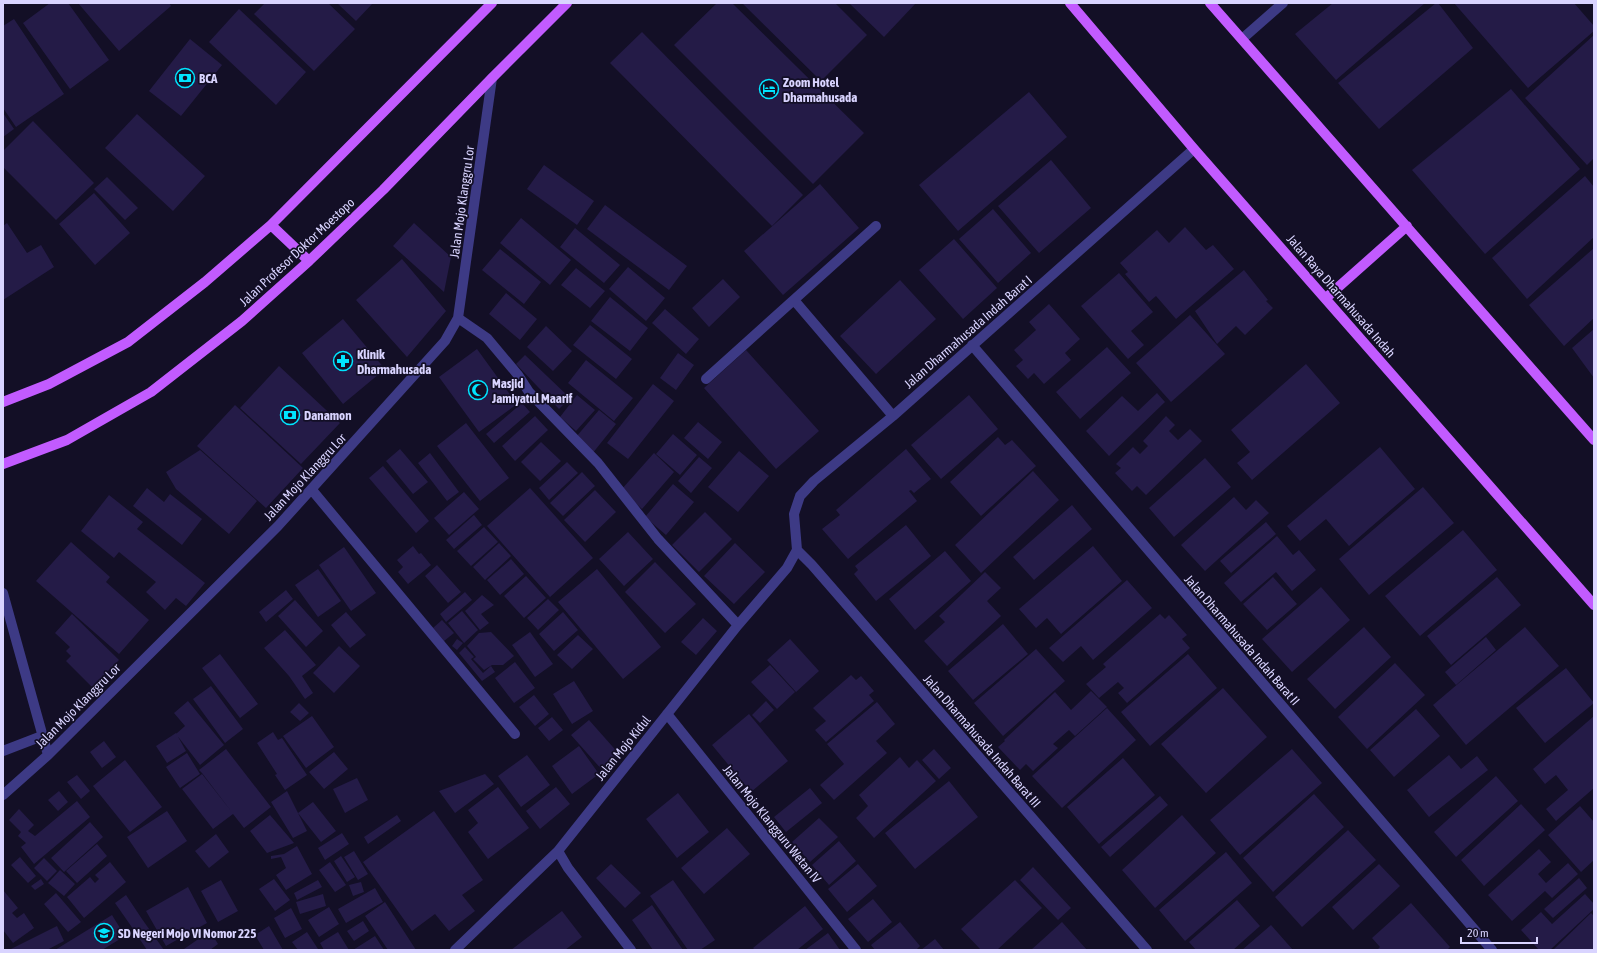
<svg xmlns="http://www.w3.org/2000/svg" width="1597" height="953" font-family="'Asap Condensed',sans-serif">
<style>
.building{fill:#241b47}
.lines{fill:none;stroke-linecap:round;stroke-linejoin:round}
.minor{stroke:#3d3a85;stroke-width:10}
.major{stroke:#c25bff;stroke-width:10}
.labels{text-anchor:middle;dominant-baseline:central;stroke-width:3.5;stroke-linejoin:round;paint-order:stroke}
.poi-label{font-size:13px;font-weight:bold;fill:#d9d4ff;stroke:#130f26;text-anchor:start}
.street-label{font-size:13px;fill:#d9d4ff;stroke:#130f26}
</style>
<rect width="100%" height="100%" fill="#130f26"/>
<path class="building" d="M50 3H68L109 60 70 89 23 23Z
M78 3H169L171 6 119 51Z
M265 3H328L355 29 314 71 254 14Z
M337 3H373L356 21Z
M717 3H732L864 133 813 184 674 45Z
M742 3H835L867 35 821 81Z
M849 3H916L884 37Z
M1333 3H1425L1336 80 1295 34Z
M1436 3H1438L1473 48 1379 129 1338 83Z
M1454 3H1574L1594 26V31L1528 88Z
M239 9 306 72 276 105 209 42Z
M14 19 64 94 16 127 3 108V26Z
M642 32 803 195 772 226 610 63Z
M1594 35V158L1587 165 1525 98Z
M190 39 222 65 181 116 149 91Z
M1511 89 1580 169 1485 254 1412 170Z
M1029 92 1067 137 958 231 919 185Z
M3 113 14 129 3 137Z
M137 114 205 176 173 211 105 148Z
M33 121 94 183 56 220 3 167V151Z
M1051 160 1091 208 1039 253 998 206Z
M544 165 594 201 577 225 527 189Z
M1585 176 1594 187V237L1527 299 1492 258Z
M107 177 138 208 125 220 94 189Z
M820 184 859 228 783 295 744 251Z
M94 193 130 233 95 265 59 224Z
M605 205 687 266 669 290 587 229Z
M993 209 1031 253 998 283 959 239Z
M521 218 571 260 550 285 500 243Z
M7 223 27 253 41 245 54 267 3 300V226Z
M414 223 451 257 444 292 393 246Z
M1185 227 1206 250 1213 245 1234 269 1176 319 1156 296 1149 302 1125 274 1128 272 1120 263 1157 230 1169 243Z
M575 228 620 265 604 283 560 247Z
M954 239 997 288 963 319 919 270Z
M1594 248V318L1564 346 1529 305Z
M500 249 541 282 524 304 482 270Z
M402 259 446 311 407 357 356 300Z
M628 267 665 298 646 321 609 289Z
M576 268 605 291 590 308 561 285Z
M1244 270 1268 300 1266 301 1273 308 1245 335 1236 326 1217 344 1195 311Z
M1119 273 1153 312 1131 331 1144 345 1128 359 1081 306Z
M723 279 740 297 709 327 692 308Z
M900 280 936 319 876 374 840 336Z
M506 293 537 319 520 340 489 314Z
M610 297 648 328 630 351 591 321Z
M1049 304 1080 339 1065 353 1071 360 1044 384 1034 373 1028 379 1016 366 1023 360 1014 350 1036 330 1029 322Z
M665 309 699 339 686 354 652 323Z
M1190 315 1225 354 1171 402 1136 363Z
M343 319 385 369 343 404 302 353Z
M590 325 632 359 616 379 573 345Z
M546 326 572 351 553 371 527 347Z
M1594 329V378L1572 348Z
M1107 347 1131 373 1080 419 1056 392Z
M477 349 517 404 479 432 439 377Z
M746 350 819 431 776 469 704 388Z
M678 353 694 365 676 390 660 378Z
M525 355 570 398 559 409 516 364Z
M586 360 633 398 614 421 568 383Z
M1306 364 1340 403 1252 480 1237 463 1250 452 1231 430Z
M279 366 340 423 301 464 240 408Z
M653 384 674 401 628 459 607 443Z
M1157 393 1165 402 1109 456 1086 431 1122 396 1138 411Z
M577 395 595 410 576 431 560 417Z
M969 395 998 429 941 479 911 445Z
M522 403 530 412 494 443 486 434Z
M235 405 303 468 266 508 197 446Z
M599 410 616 424 592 454 576 437Z
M535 416 548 430 515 461 502 446Z
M1166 416 1175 425 1169 431 1178 440 1190 429 1202 441 1146 495 1137 486 1132 491 1115 473 1121 468 1116 464 1133 447 1140 454 1148 446 1143 441Z
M698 422 722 442 708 459 684 438Z
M466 423 509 478 480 501 437 446Z
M673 434 697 455 680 475 656 454Z
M998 437 1005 445 1012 440 1036 466 981 516 950 482Z
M541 442 561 461 540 481 521 462Z
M1380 447 1415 489 1349 546 1326 519 1300 541 1287 526Z
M400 449 428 482 413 494 386 461Z
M906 449 931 479 914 493 911 490 909 491 917 501 848 559 822 529 840 515 836 510Z
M200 450 257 501 229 534 176 489 166 472Z
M739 451 769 476 738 512 708 487Z
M430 453 459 492 447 501 418 463Z
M654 453 674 472 642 509 621 490Z
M699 457 712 468 691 493 678 481Z
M1205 458 1231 487 1174 537 1149 508Z
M567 462 578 473 549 500 539 488Z
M383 466 429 521 416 533 369 478Z
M1033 471 1059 500 981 573 955 545Z
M582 472 595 486 563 516 550 503Z
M673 484 694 502 666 535 645 517Z
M1423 487 1454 523 1369 595 1339 559Z
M147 488 164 502 170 494 202 519 182 545 133 506Z
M530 488 593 558 550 597 487 526Z
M595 490 616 512 585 542 564 520Z
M464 492 479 509 449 535 434 518Z
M109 495 143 522 137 529 205 583 186 606 176 598 165 610 146 592 156 582 119 552 114 558 81 531Z
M1234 497 1246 510 1256 500 1269 513 1205 571 1181 545Z
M1072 505 1092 529 1034 580 1013 557Z
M705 512 732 539 699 572 672 545Z
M474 515 482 525 454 549 446 540Z
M1266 522 1276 534 1231 573 1220 561Z
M906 525 931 556 876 601 854 574 858 570 855 566Z
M484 527 498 542 471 566 457 551Z
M1463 530 1497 570 1420 636 1385 596Z
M628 532 653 559 624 586 599 559Z
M1277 536 1293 555 1299 550 1316 570 1292 591 1276 572 1241 602 1224 583Z
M71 542 110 577 106 582 149 620 119 654 36 581Z
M499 543 511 556 485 580 473 567Z
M735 543 765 572 734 604 704 576Z
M413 546 419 554 421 553 431 565 408 584 398 572 403 567 397 560Z
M1093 546 1122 581 1061 634 1047 618 1036 628 1019 609Z
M344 547 376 593 351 611 319 565Z
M945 551 971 581 915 630 889 599Z
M511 559 524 574 500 595 487 580Z
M655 562 696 604 665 633 625 592Z
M437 565 461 592 448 603 425 576Z
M318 569 341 601 318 617 295 585Z
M597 569 661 647 623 679 558 602Z
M985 572 1001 588 987 601 1001 616 947 666 924 641 945 622 939 616Z
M526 576 546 598 524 618 504 596Z
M1273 577 1297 604 1267 630 1243 604Z
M1497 577 1521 605 1451 665 1427 636Z
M1127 580 1152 608 1093 660 1081 646 1063 662 1049 648Z
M1321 587 1350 620 1292 672 1262 639Z
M286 590 293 599 266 622 259 612Z
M465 592 472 600 446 622 440 614Z
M482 595 494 605 481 614 489 623 480 630 465 611Z
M548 599 559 610 538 630 527 618Z
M295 600 323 631 306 647 278 616Z
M462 611 478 630 464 643 448 623Z
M346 612 366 635 350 648 331 625Z
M563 612 578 630 554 651 539 634Z
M72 614 119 660 92 687 66 661 71 656 66 651 70 647 55 633Z
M1160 614 1165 619 1169 615 1187 635 1182 639 1190 648 1127 703 1118 693 1124 688 1118 682 1099 698 1086 684 1106 667 1103 664Z
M703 618 717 631 696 655 681 642Z
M442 620 454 633 444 641 433 628Z
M1003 624 1028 654 973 700 948 671Z
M1364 627 1391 657 1335 709 1307 679Z
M1525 627 1559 666 1466 745 1433 705Z
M285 630 316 665 302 676 313 693 305 699 289 676 264 648Z
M491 632 514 656 503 665H492L484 670 473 659 476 657 467 646 479 633Z
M530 632 553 664 535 677 512 645Z
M578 635 593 649 572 669 557 655Z
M1486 637 1496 650 1456 685 1445 672Z
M457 639 463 643 457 650 452 646Z
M790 639 819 671 796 692 767 660Z
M339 646 360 666 334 693 313 673Z
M465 647 474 657 471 659 483 673 491 666 495 672 482 681 459 653Z
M1036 649 1065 681 1003 736 974 703Z
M220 654 258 704 240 718 202 668Z
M1188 654 1217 688 1150 746 1121 712Z
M515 662 535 688 514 703 495 678Z
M1395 663 1425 695 1367 749 1338 717Z
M770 665 795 692 777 709 751 682Z
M1566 668 1594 703 1545 743 1516 708Z
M851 675 856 680 861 676 874 691 869 695 874 701 826 742 815 730 826 721 813 708Z
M574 681 593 711 572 724 553 694Z
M211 686 243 729 225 743 193 699Z
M1223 688 1267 737 1206 793 1161 744Z
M1091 691 1107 707 1075 736 1069 730 1053 744 1058 748 1033 771 1026 764 1020 770 998 747 1005 741 1004 740 1055 692 1071 710Z
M534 695 549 714 535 726 519 707Z
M188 701 224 745 200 765 176 734 185 726 174 713Z
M766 701 774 710 760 723 752 715Z
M877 702 895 724 876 741 887 753 834 800 820 785 844 764 827 744Z
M299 703 309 713 300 721 290 712Z
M1107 708 1136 740 1062 808 1032 776Z
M1416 709 1440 736 1394 777 1370 750Z
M749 714 788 761 751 792 712 745Z
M312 716 334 747 306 768 283 736Z
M1594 716V788L1556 821 1546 809 1568 790 1556 775 1545 784 1533 769Z
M552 717 563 730 549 741 538 728Z
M589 720 620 755 603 771 571 735Z
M273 732 278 740 282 738 307 775 285 790 275 775 277 774 257 743Z
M176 733 186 751 167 763 156 746Z
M104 741 116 757 102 768 90 752Z
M579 746 599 774 572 794 552 766Z
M226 749 271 807 244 828 233 814 213 829 182 789 202 774 231 811 202 773 204 772 202 773 199 770Z
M934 749 951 768 939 779 922 760Z
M1292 749 1322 783 1240 855 1210 820Z
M334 752 348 769 324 789 309 772Z
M187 753 200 774 180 788 166 767Z
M527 755 550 785 521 807 498 776Z
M1449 755 1461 769 1477 756 1488 770 1429 817 1407 790Z
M900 757 909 768 917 760 936 781 874 838 856 818 868 806 859 795Z
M1123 758 1155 795 1099 844 1067 807Z
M125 760 162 807 130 832 93 786Z
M485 774 494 784 455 813 439 791Z
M77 775 90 791 81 799 67 782Z
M1496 776 1518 801 1456 857 1434 832Z
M357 778 368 800 345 813 333 789Z
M949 781 978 817 915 869 885 833Z
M498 787 529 828 488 859 468 832 478 823 468 810Z
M556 787 570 804 540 829 526 811Z
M810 788 822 803 786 832 774 817Z
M59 791 68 802 58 811 48 800Z
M287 791 307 831 293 838 271 802Z
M678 793 709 832 677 858 646 819Z
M1314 794 1344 827 1273 892 1243 858Z
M1160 796 1168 805 1110 857 1101 847Z
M77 801 90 817 34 864 21 847 26 843 18 836 21 832 9 820 19 809 34 825 28 831 35 836Z
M313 802 336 831 321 842 298 813Z
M1521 804 1545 830 1484 886 1461 860Z
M1580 806 1594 822V860L1581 872 1548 835Z
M167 811 187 841 148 868 127 837Z
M434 811 483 880 462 895 475 911 449 931 435 914 412 931 363 862Z
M270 815 294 843 267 853 250 831Z
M397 815 401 821 368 844 364 837Z
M1182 815 1216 853 1155 908 1122 870Z
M819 818 838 837 810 862 792 842Z
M90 822 103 837 64 872 51 858Z
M727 828 750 854 704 894 681 868Z
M1348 830 1376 860 1302 927 1275 897Z
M342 833 349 844 325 860 318 848Z
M216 834 229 852 209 868 195 851Z
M839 841 856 861 829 885 812 865Z
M97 844 107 856 77 883 66 871Z
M297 846 312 874 286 890 276 875 286 868 281 857 271 859V856L284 854Z
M1539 849 1551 862 1538 874 1546 883 1568 863 1578 874 1552 898 1545 891 1512 921 1488 895Z
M354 851 368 874 358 880 344 857Z
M1226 852 1252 883 1185 941 1159 910Z
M341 856 355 877 347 882 334 861Z
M20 857 36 876 28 883 11 865Z
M44 858 57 871 47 881 34 868Z
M110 862 126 882 84 918 67 897 90 877 95 883 99 879 95 875Z
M330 862 346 885 335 892 319 870Z
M611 864 641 893 625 908 596 878Z
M858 864 877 886 847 912 828 889Z
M1379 864 1400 886 1353 930 1332 907Z
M1033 867 1071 908 1058 920 1020 880Z
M60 870 75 884 64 896 48 883Z
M1579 878 1587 888 1553 918 1544 909Z
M41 879 44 884 35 890 31 886Z
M274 879 290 900 275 911 259 889Z
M221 880 238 911 218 922 201 891Z
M318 880 322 887 297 900 294 893Z
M673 880 715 940 700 950H688L650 896Z
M1015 880 1042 908 997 950H981L961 929Z
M361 882 364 892 353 896 349 885Z
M188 887 207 923 166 946 146 911Z
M375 888 383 902 346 923 338 909Z
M3 890 18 908 12 913 17 918 24 913 34 928 13 943 3 930Z
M56 893 81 922 68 932 44 904Z
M323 894 326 906 300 914 296 902Z
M1585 894 1594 904V909L1550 950H1539L1521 930 1541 912 1552 924Z
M126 895 142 919 164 950H147L131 926 115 903Z
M873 899 892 922 868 942 848 919Z
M1237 900 1260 926 1233 950H1196L1189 942Z
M385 902 416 950H388L365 916Z
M1411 903 1450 947 1447 950H1377L1380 947 1372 938Z
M652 905 683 950H653L632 920Z
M805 906 823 929 797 950H755L753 948Z
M329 907 339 924 319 937 308 920Z
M291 908 302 929 285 938 274 918Z
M562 911 582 937 565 950H511Z
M1591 913 1594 916V950H1553Z
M112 915 125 936 102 950H55Z
M363 921 369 931 354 941 347 931Z
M900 922 920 946 916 950H875L871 945Z
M1062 922 1087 950H1031Z
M1271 925 1293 950H1242Z
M57 926 64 941 47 950H9Z
M269 926 283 950H264L255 935Z
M210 931 218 944 210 950H185L184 949Z
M307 932 318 949 316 950H298L292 942Z
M338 932 349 950H324L320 943Z
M828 933 840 950H805Z
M375 936 384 950H353Z
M935 939 944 950H921Z"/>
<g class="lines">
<path class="minor" d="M1242 39 1283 3
M794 300 893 416
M458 318 487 338 518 375 529 392 598 463 658 539 738 625
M972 345 1492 950
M706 379 876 226
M312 490 515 734
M797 550 812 565 1147 950
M3 593 48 755
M667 714 856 950
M3 751 42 736
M3 795 48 755 278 526 445 341 458 318 492 78
M558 851 568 868 631 950
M455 950 558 851 738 625 787 568 797 550 794 514 800 496 814 481 893 416 1194 149"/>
<path class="major" d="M1070 3 1194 149 1594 605
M1210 3 1594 440
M271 225 309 261
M1326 298 1407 226
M3 402 49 384 128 342 205 282 271 225 492 3
M3 464 67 440 151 392 242 321 309 261 383 190 492 78 567 3"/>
</g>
<defs>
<g id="bank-ring" transform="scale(1)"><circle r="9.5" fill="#130f26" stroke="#00e5ff" stroke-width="1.5"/><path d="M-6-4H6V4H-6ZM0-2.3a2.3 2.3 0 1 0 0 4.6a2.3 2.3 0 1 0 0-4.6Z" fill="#00e5ff"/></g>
<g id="hotel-ring" transform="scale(1)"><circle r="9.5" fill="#130f26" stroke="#00e5ff" stroke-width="1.5"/><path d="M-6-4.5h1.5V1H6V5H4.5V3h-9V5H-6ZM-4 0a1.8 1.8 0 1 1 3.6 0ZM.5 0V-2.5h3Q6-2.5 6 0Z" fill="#00e5ff"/></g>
<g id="pharmacy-ring" transform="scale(1)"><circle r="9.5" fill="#130f26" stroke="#00e5ff" stroke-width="1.5"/><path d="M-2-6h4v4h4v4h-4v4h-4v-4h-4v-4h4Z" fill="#00e5ff"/></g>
<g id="mosque-ring" transform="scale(1)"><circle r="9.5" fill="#130f26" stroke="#00e5ff" stroke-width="1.5"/><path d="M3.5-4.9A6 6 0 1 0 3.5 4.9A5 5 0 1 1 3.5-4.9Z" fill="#00e5ff"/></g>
<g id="school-ring" transform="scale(1)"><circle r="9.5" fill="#130f26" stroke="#00e5ff" stroke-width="1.5"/><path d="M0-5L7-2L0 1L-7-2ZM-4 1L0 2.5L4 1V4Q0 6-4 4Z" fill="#00e5ff"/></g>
</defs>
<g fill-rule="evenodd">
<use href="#bank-ring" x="185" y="78"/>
<use href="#hotel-ring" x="769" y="89"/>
<use href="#pharmacy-ring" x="343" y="361"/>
<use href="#mosque-ring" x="478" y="390"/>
<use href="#bank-ring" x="290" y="415"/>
<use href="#school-ring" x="104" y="933"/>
</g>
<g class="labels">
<g class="poi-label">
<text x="199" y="78">BCA</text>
<text x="783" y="82">Zoom Hotel<tspan x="783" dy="15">Dharmahusada</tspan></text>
<text x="357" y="354">Klinik<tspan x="357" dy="15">Dharmahusada</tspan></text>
<text x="492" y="383">Masjid<tspan x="492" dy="15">Jamiyatul Maarif</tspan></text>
<text x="304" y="415">Danamon</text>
<text x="118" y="933">SD Negeri Mojo VI Nomor 225</text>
</g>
<g class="street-label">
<text transform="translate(462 202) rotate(-82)">Jalan Mojo Klanggru Lor</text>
<text transform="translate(297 252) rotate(-43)">Jalan Profesor Doktor Moestopo</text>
<text transform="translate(1341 296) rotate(49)">Jalan Raya Dharmahusada Indah</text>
<text transform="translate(968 332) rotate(-41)">Jalan Dharmahusada Indah Barat I</text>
<text transform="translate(305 477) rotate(-47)">Jalan Mojo Klanggru Lor</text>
<text transform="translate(1242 640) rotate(49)">Jalan Dharmahusada Indah Barat II</text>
<text transform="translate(78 706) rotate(-45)">Jalan Mojo Klanggru Lor</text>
<text transform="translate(982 741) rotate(49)">Jalan Dharmahusada Indah Barat III</text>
<text transform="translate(623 748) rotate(-51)">Jalan Mojo Kidul</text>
<text transform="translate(772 824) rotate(51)">Jalan Mojo Klangguru Wetan IV</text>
</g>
</g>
<rect width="1597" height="953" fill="none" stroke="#d9d4ff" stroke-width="8"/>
<path d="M1461 937v6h76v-6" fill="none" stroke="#d9d4ff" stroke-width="2"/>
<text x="1467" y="937" font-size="12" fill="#d9d4ff" stroke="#130f26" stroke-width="3" paint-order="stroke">20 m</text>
</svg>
